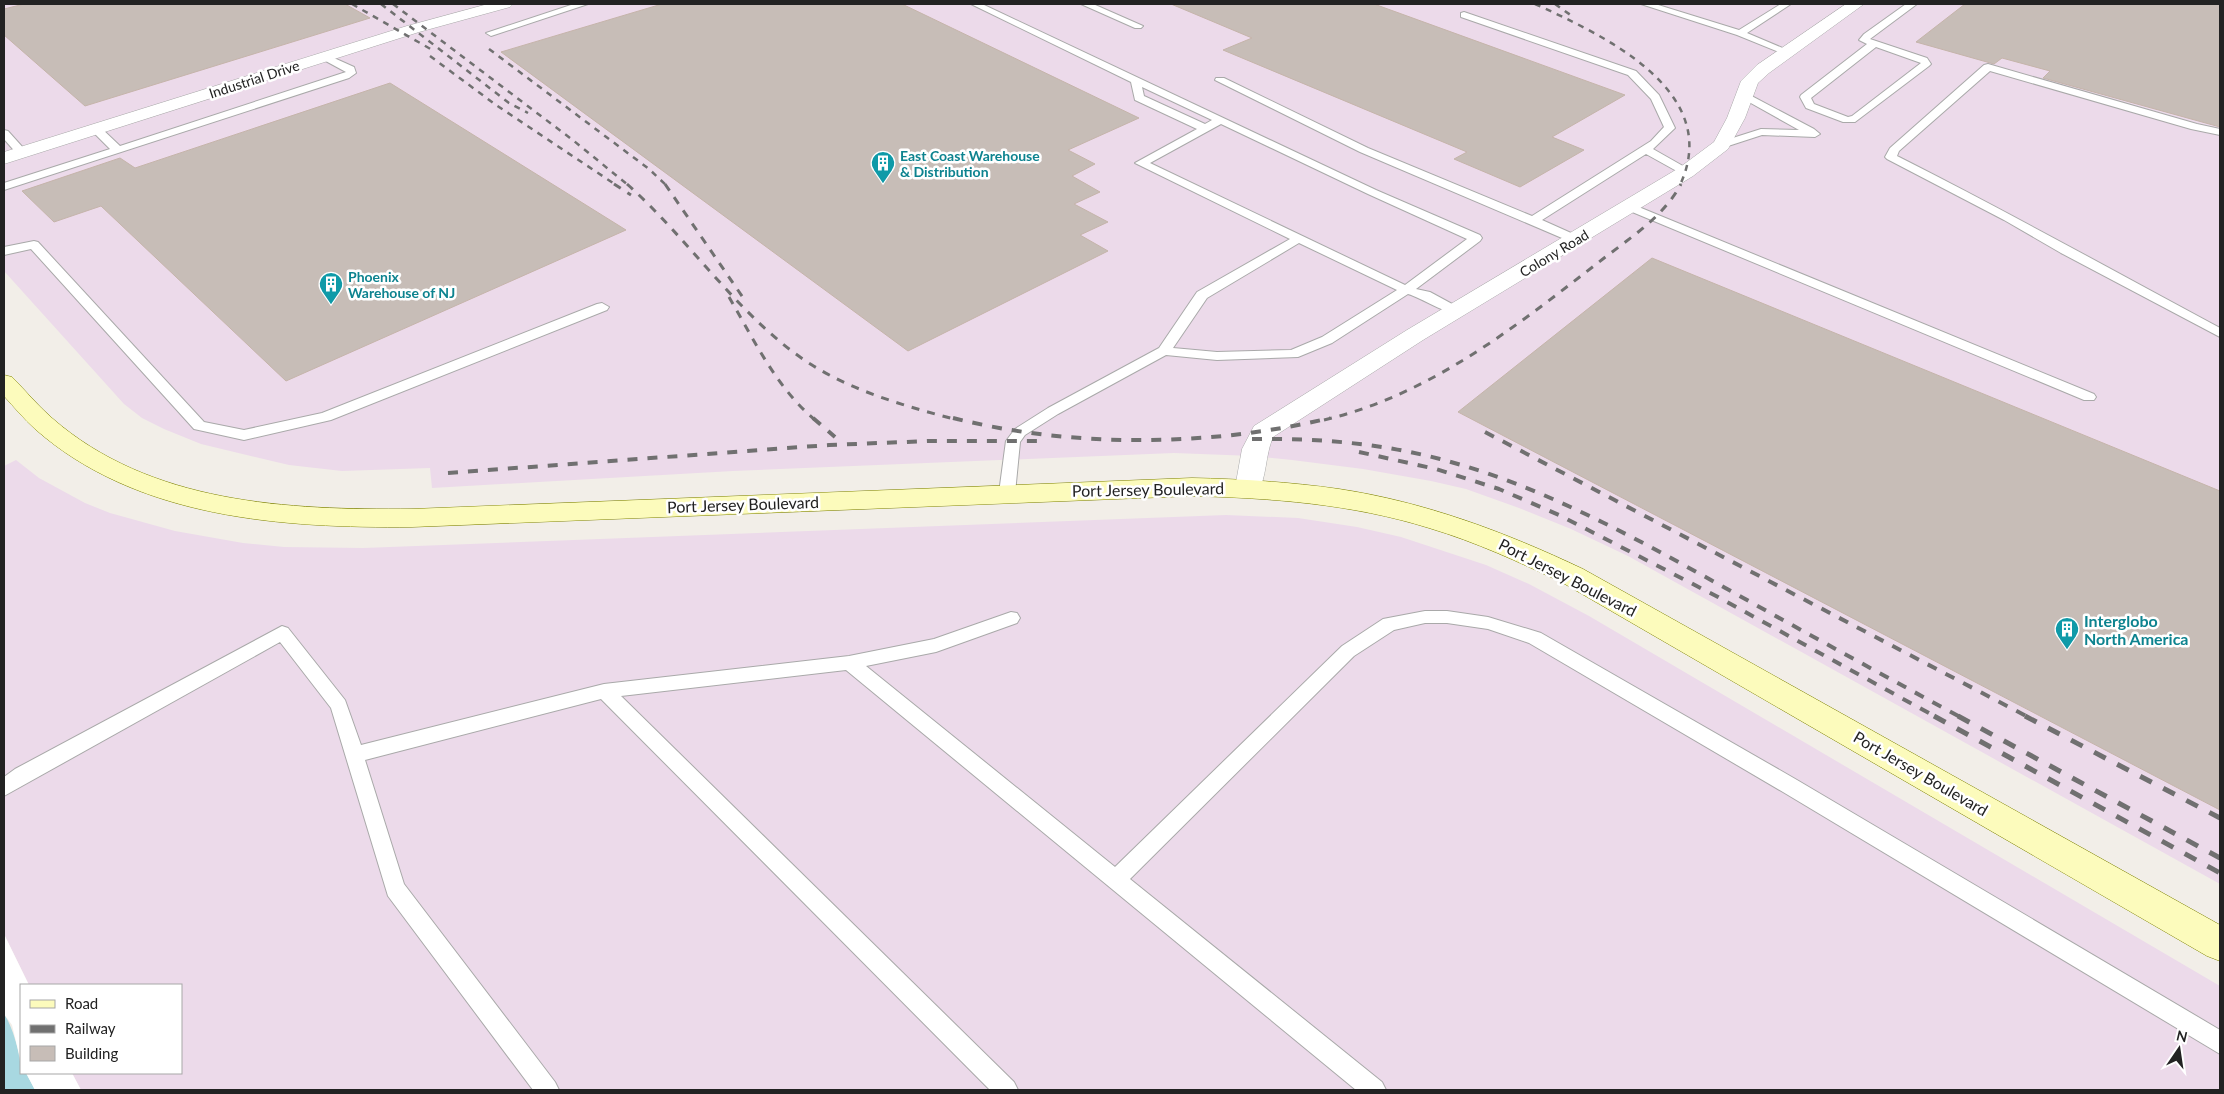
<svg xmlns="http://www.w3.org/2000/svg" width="2224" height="1094" font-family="Lato,sans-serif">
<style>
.industrial{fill:#ecdaea}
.water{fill:#a8d8e1}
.pier{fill:#fff}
.building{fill:#c7bdb7;stroke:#c5b4aa}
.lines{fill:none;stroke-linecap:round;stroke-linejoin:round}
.lane-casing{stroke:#a9a9a9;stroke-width:2}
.street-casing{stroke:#a9a9a9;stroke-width:1}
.secondary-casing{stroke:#7d8100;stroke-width:1}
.lane{fill:#fff;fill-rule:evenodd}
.street{fill:#fff;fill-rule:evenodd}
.secondary{fill:#fcfbbc;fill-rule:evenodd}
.rail-far3{stroke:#707070;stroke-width:2.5;stroke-dasharray:6 6;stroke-linecap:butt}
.rail-far2{stroke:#707070;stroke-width:3;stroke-dasharray:8 8;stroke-linecap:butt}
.rail-far1{stroke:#707070;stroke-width:4;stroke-dasharray:10 10;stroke-linecap:butt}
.rail{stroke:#707070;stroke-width:5;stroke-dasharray:13 13;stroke-linecap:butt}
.labels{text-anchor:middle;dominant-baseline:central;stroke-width:5;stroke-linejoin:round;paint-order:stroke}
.far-street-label{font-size:14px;fill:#222;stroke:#fff}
.far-culture-label{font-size:14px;font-weight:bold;fill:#0d838f;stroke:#fff;text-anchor:start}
.street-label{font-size:16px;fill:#222;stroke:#fff}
.culture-label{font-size:16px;font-weight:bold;fill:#0d838f;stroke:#fff;text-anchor:start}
</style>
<rect width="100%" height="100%" fill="#f2eee8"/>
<path class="industrial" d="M4 4H2220V884L1628 556 1571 529 1519 508 1466 489 1431 481 1363 469 1292 460 1253 456 1174 453 733 471 432 488 430 468 342 471 289 465 201 444 164 429 142 418 124 404 4 271Z
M16 460 39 478 85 503 110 513 175 531 243 543 284 547 363 548 1226 515 1298 518 1357 527 1401 537 1486 565 1529 584 1589 616 2220 986V1090H81L72 1073H181V985H29L4 934V466Z"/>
<path class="water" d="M4 1014C13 1027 21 1056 21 1073H26L35 1090H4Z"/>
<path class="pier" d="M4 934 29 985H21V1062L12 1025 4 1014Z
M26 1073H72L81 1090H35Z"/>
<path class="building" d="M24 4H345L370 18 85 106 4 35V9Z
M662 4H902L1139 118 1068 150 1095 164 1072 176 1100 192 1074 204 1108 222 1080 235 1108 251 908 351 501 52Z
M1171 4H1374L1625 95 1552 137 1584 150 1520 187 1454 159 1467 152 1223 50 1252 38Z
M1965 4H2220V127L2043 78 2050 71 2002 58 1994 64 1916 42Z
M390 83 626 230 286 381 101 206 54 222 22 191 120 158 135 168Z
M1652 258 2220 491V810L1458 412Z"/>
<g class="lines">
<g class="lane-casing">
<path id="lane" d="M574 4H588L494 35 491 36 486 33Z
M971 4H982L1376 190 1480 235 1482 238 1480 241 1416 289 1430 292 1465 311 1463 314C1450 317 1422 298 1408 294L1332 343 1298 357 1217 360 1166 355 1058 414 1025 435 1020 442 1015 493 1012 497H1002L999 493 1006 441 1015 429 1048 408 1159 348 1197 292 1290 239 1135 163 1197 129 1135 100 1131 82ZM1142 87 1212 120 1205 124 1144 96ZM1221 124 1368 194 1467 239 1405 285 1150 163ZM1299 243 1397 290 1322 337 1291 350 1217 352 1173 348 1207 298Z
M1081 4H1093L1143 26 1141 28H1135Z
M1641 4H1655L1739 30 1781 4H1791L1747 33 1792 52 1790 54H1784L1737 35Z
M1906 4H1917L1870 39 1927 58 1931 64 1929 66 1855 122H1843L1806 108 1800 97 1801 95 1867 44 1859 40 1864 34ZM1876 47 1921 63 1852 116 1848 117 1814 104 1811 98Z
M1464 12 1636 71 1659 95 1675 128 1653 149 1690 170 1692 172 1690 174H1682L1646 154 1542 220 1580 237 1582 240 1580 243 1576 244 1360 152 1215 80 1216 78H1224L1368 148 1532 216 1651 141 1664 127 1651 99 1628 75 1461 17V13Z
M325 54 354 67 356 73 349 78 4 190V183L110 149 92 131 91 129 92 127H100L120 146 346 72 322 59V55Z
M1988 64 2197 124 2220 129V135L2191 129 1990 71 1899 151 1897 156C2006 211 2112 270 2220 328V337L2061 253 2004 220 1887 159 1885 157 1890 148 1984 65Z
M1744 92 1814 129 1820 134 1815 137 1762 135 1725 147H1717L1716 145 1717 143 1761 129 1799 130 1740 97 1739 95Z
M4 130 8 131 26 151 28 153 26 155H18L4 139Z
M1629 203 2094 394 2096 397 2094 400H2084L1625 209 1623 207 1625 205Z
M34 241 38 242 204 422 244 430 322 413 597 304 602 303 609 307 607 310 331 420 244 440 194 429 31 249 4 255V247Z
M1425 611H1447L1488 617 1541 633 1797 780 2220 1030V1054L1783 792 1529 643 1488 629 1447 623H1425L1394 630 1354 656 1130 879 1382 1082 1386 1090H1356L846 670 621 696 1014 1082 1018 1090H990L601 699 365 760 404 884 555 1082 559 1090H533L388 896 331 708 280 642 4 796V777L15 769 282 626 288 628 345 700 361 745 604 684 849 656 934 639 1011 612 1017 613 1020 618 1017 623 936 652 866 666 1115 867 1342 646 1383 619Z"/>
</g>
<g class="street-casing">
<path id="street" d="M488 4H513L510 7 419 32 4 164V152L407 26Z
M1846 4H1864L1769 73 1758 83 1745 118 1728 149 1693 176 1423 340 1273 437C1265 455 1267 478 1257 494L1248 497 1239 494 1235 488 1242 449 1254 426 1407 330 1679 168 1714 142 1727 118 1741 81 1757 65Z"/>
</g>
<g class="secondary-casing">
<path id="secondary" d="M4 375 12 377C25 390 38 406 52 418 150 504 288 510 412 509L1192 478C1241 479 1290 482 1339 489 1425 502 1505 532 1583 569L2220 925V961L2207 956 1563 583C1519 562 1476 542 1429 528 1352 504 1272 498 1192 496L412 527C283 528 137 519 35 429 24 419 14 407 4 396Z"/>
</g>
<use href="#lane" class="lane"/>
<use href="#street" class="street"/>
<use href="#secondary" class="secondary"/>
<path class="rail-far3" d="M352 4 434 51
M381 4 509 103 528 113
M393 4 574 141 628 185
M1535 4C1603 35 1724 91 1680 185
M1555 4 1572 16
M489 49 649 169 666 185
M430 56 496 105 616 185"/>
<path class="rail-far2" d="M614 184 631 195
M627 184C689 239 743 322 812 365 855 392 908 407 958 420
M665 184 744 299
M729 297C754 340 776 387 815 420
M1324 420C1430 395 1515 327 1599 262 1628 239 1663 218 1681 184"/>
<path class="rail-far1" d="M813 418 835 437
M953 418C1072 448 1210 447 1330 418
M1485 432 2028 717
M1252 439C1316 438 1379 443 1440 459 1543 486 1637 539 1729 590 1806 633 1883 675 1960 717
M1359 452 1436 469 1499 489 1559 515 1718 597 1936 717
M448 473 829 445 930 441H1040"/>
<path class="rail" d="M1934 716 2220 873
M1958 716 2220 858
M2025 716 2220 818"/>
</g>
<defs>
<g id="building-pin" transform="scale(1.25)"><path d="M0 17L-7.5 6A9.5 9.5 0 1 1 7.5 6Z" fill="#0f9aa8" stroke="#fff"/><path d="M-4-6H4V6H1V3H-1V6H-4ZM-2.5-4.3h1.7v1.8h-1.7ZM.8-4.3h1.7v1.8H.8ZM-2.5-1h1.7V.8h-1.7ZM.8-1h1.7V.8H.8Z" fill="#fff"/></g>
</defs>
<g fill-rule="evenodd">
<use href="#building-pin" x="883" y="163"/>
<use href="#building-pin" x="331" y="284"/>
<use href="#building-pin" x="2067" y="629"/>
</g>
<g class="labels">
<g class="far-street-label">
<text transform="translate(254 79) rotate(-18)">Industrial Drive</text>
<text transform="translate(1554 253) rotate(-31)">Colony Road</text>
</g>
<g class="far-culture-label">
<text x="900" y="155">East Coast Warehouse<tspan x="900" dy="16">&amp; Distribution</tspan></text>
<text x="348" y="276">Phoenix<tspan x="348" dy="16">Warehouse of NJ</tspan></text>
</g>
<g class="street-label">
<text transform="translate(1148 489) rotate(-1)">Port Jersey Boulevard</text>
<text transform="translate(743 504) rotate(-2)">Port Jersey Boulevard</text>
<text transform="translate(1568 577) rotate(27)">Port Jersey Boulevard</text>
<text transform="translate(1921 773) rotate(30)">Port Jersey Boulevard</text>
</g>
<g class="culture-label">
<text x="2084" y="620">Interglobo<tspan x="2084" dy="18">North America</tspan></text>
</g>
</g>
<rect width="2224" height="1094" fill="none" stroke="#222222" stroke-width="10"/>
<rect x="20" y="984" width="162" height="90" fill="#ffffff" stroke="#a7a7a7"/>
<rect x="30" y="1000" width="25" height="8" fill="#fcfbbc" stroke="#a7a7a7"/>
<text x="65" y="1009" font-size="15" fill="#222222">Road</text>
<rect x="30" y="1025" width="25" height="8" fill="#707070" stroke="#a7a7a7"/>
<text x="65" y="1034" font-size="15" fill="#222222">Railway</text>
<rect x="30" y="1046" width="25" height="15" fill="#c7bdb7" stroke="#a7a7a7"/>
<text x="65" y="1059" font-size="15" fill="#222222">Building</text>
<g transform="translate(2179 1049) rotate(13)" stroke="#ffffff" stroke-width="4" paint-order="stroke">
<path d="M0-4L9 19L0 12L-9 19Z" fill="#222222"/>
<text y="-8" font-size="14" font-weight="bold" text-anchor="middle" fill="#222222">N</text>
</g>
</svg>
